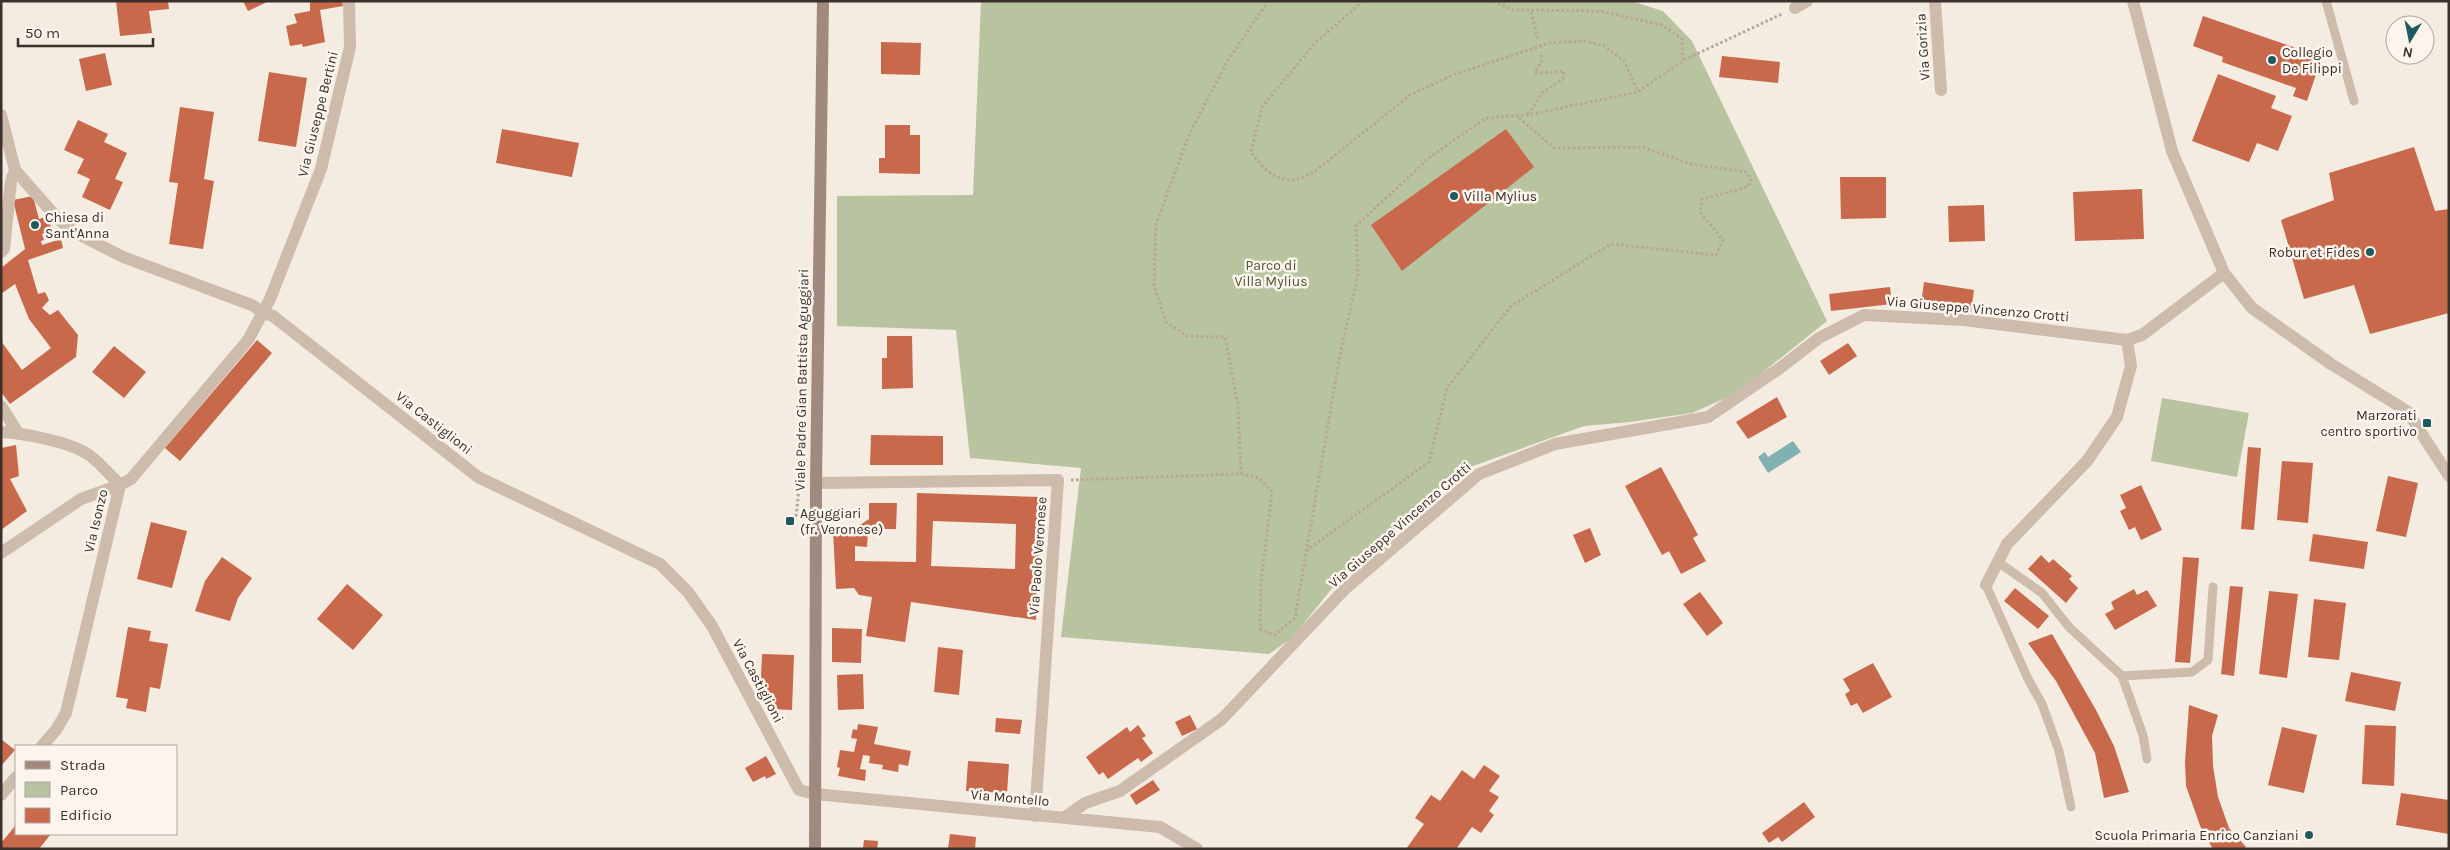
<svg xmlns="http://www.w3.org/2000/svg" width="2450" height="850" font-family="Karla,sans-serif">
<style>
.green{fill:#b8c4a0}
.water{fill:#7fb0b2}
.building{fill:#c8694b;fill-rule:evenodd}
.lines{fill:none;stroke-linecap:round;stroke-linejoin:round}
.path{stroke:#b9a596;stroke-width:3;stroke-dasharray:2.5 2.5;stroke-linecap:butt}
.lane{stroke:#cdbbac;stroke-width:9}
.street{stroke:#cdbbac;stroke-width:12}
.secondary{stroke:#a18a7d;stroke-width:12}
.poi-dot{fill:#1f5a5e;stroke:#fbf5ee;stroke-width:2}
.labels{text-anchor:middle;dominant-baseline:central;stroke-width:5;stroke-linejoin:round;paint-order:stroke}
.street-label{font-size:14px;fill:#3b302b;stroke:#fbf5ee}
.poi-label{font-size:14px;fill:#3b302b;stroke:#fbf5ee;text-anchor:start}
.park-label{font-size:14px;fill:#4a5a2e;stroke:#fbf5ee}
</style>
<rect width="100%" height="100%" fill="#f4ebe1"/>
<path class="green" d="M981 1H1631L1663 11 1692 41 1827 321 1737 393 1692 413 1630 422 1584 426 1459 471 1338 581 1292 638 1269 654 1061 637 1081 468 970 458 956 330 837 326V196L973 195Z
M2162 398 2249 413 2237 477 2151 461Z"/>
<path class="water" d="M1793 441 1801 452 1768 473 1758 457 1765 452 1768 457Z"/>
<path class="building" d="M116 1H168L169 9 149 11 152 33 120 36Z
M243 1H269L248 11Z
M310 1H342L343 6 320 10 325 42 303 47 302 44 290 46 286 26 297 23 294 14 310 11Z
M2203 16 2322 57 2307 101 2293 96 2296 88 2222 62 2223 57 2193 46Z
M881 42 921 43 920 75 881 74Z
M105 53 112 85 86 91 79 59Z
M1722 56 1780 62 1778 83 1719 77Z
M269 72 307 78 296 147 258 141Z
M2218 74 2276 96 2271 108 2292 116 2278 151 2257 143 2249 162 2192 141Z
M180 107 214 112 204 179 214 181 203 249 169 244 178 183 169 182Z
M78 120 108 134 104 142 127 153 115 179 123 182 110 210 82 197 90 179 77 173 84 159 64 150Z
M885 125H910V135H920V174L879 173V158H885Z
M502 129 579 143 572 177 496 163Z
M1506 129 1534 167 1402 271 1371 225Z
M2414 147 2435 211 2449 209V313L2370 334 2354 285 2304 299 2281 220 2334 200 2329 173Z
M1840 177H1886V218L1841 219Z
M2142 189 2144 239 2075 241 2073 192Z
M33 196 39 219 48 216 52 231 42 234 44 240 41 241 42 245 61 239 63 248 28 260 38 294 45 292 49 300 42 308 50 315 58 310 78 335 76 357 10 404 1 392V341L22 370 51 348 29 319 15 284 1 294V268L25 249 13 200Z
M1984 205 1985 241 1949 242 1948 206Z
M1924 282 1974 290 1971 312 1921 304Z
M1890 287 1892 304 1831 311 1829 294Z
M887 336H912L913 388 882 389V358H887Z
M257 340 272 353 180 461 165 448Z
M1848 343 1857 356 1829 375 1820 361Z
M114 346 146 372 124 398 92 372Z
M1777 397 1787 417 1748 439 1736 422Z
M871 435 943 436V465H870Z
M16 445 19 476 10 479 27 511 1 530V448Z
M2248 447 2261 448 2254 530 2241 529Z
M2282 461 2313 463 2308 523 2277 520Z
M1661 467 1698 535 1693 538 1706 561 1681 574 1669 551 1662 555 1625 486Z
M2388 476 2418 483 2406 537 2376 531Z
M2141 485 2162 530 2141 540 2135 527 2129 530 2120 511 2126 508 2120 495Z
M917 493 1040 497 1036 620 911 602 905 642 866 636 872 597 859 595 854 588 836 589 833 530 854 529 869 519V503H897L896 529H874L868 533 867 547 855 546V561L916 562ZM933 521 1016 524 1015 569 931 566Z
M151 522 187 531 172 588 137 579Z
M1590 528 1601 555 1585 563 1573 535Z
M2313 534 2368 542 2364 569 2309 561Z
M2041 555 2049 563 2053 559 2072 576 2069 579 2078 588 2066 603 2028 569Z
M222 557 252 578 238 598 230 621 195 611 205 581Z
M2183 557 2199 558 2190 663 2175 662Z
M347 584 383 615 353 650 317 619Z
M2230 586 2243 587 2234 676 2221 674Z
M2015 588 2049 616 2038 629 2004 601Z
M2134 589 2137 595 2147 590 2157 606 2115 630 2105 614 2114 609 2111 602Z
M2269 591 2298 594 2287 678 2259 674Z
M1700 592 1723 623 1707 636 1683 604Z
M2314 599 2346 603 2339 660 2308 657Z
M128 627 151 631 149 641 168 644 160 689 150 687 146 712 126 708 128 699 116 697Z
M832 628 862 629 861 663 832 662Z
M2052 634 2096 710 2114 746 2129 792 2104 798 2095 753 2056 681 2028 643Z
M938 647 963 650 959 695 934 692Z
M762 654 794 655 792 710 770 709V700H760Z
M1873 663 1892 697 1863 713 1857 703 1851 706 1845 694 1850 691 1843 679Z
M2351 672 2401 682 2395 711 2345 701Z
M863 674 864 709 838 710 837 675Z
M2189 705 2218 715 2212 736 2213 766 2218 797 2229 828 2246 847 2244 849H2213L2202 831 2186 786 2185 762Z
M1190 715 1197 729 1182 736 1175 722Z
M996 718 1022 720 1020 734 995 732Z
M858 724 878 727 874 744 911 751 908 766 899 764 898 772 882 769 883 765 869 763 870 756 863 755 860 769 866 770 865 781 838 776 840 768 837 767 840 750 854 752 857 739 851 738 853 729 857 730Z
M1138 725 1146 736 1142 738 1153 753 1141 762 1138 758 1108 779 1103 772 1099 775 1086 757 1127 727 1130 732Z
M2365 725 2396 726 2394 786 2362 784Z
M2282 727 2317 735 2304 793 2268 785Z
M1 739 15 750 1 766Z
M766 756 776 774 766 779 765 776 753 782 745 768Z
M968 761 1009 764 1007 793 966 791Z
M1484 765 1500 776 1489 791 1499 797 1489 811 1494 815 1481 833 1472 827 1456 849H1406L1424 824 1415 818 1431 795 1440 801 1462 770 1474 779Z
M1153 780 1160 790 1136 805 1130 795Z
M2401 793 2449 800V834L2396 825Z
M1804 802 1815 817 1782 842 1778 837 1769 843 1762 833Z
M16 825V834H51L39 849H1V843Z
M950 834 976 837 975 849H948Z
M864 840 878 841 877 849H863Z"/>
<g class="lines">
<path class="path" d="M1363 1 1315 43 1262 107 1251 152C1260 166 1275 181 1293 180 1299 180 1307 175 1313 173L1410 95 1453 75 1549 43 1585 41 1605 46 1624 61 1638 92
M1531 12 1538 39
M1684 60 1782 14
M1528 114 1543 92 1563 79 1564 71 1535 73 1542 60 1541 52
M1241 474 1259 478 1272 492 1261 582 1260 629 1275 635 1295 618 1340 355 1358 275 1356 226 1430 157 1486 118 1527 115 1638 92 1683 61 1682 39 1662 25 1599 11 1513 10 1493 1
M1071 480 1241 474 1238 405 1225 337 1187 336 1166 322 1154 286 1156 224 1189 135 1227 62 1268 1
M799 489 796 516H803
M1306 551 1429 462 1447 388 1511 306 1611 244 1716 255 1723 240 1700 212 1702 199 1748 187 1751 179 1746 172 1690 164 1643 147 1554 148 1517 116"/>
<path class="lane" d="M2326 1 2354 101
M1998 562 2042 593 2069 627 2122 676 2143 735 2147 759
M1986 585 2028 679 2042 704 2059 751 2071 807
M2122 676 2192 672 2208 660 2213 587"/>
<path class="street" d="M1935 1 1941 90
M2133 1 2172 151 2224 273 2252 308 2331 364 2407 411 2449 476
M1795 8 1807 1
M1 115 15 170 58 219 76 233 123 257 254 306 262 313 273 316 478 477 660 564 688 592 712 626 799 790 815 794 1160 827 1197 849
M1 252 4 249 11 181 15 170
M1 406 18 433
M1 432C23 433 71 442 89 455 100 463 110 475 120 485L81 499 1 553
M816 483 1058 480 1035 816
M1986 585 2007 544 2087 461 2117 417 2131 366 2127 340
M42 746 56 730 66 713 120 485 131 479 248 340 270 299 321 169 350 47 349 1
M1 795 16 777
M1064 818 1085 803 1120 791 1222 719 1345 589 1479 474 1555 444 1708 417 1780 368 1819 338 1864 315 1964 320 2127 340 2142 335 2224 273"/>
<path class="secondary" d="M815 849 816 483 823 1"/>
</g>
<g class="poi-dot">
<circle cx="2272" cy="60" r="5"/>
<circle cx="1454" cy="196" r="5"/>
<circle cx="35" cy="225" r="5"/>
<circle cx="2370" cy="252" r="5"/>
<rect x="2422" y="418" width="10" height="10" rx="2.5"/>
<rect x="785" y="516" width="10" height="10" rx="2.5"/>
<circle cx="2309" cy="835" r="5"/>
</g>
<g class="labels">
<g class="street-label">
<text transform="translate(1923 47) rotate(-94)">Via Gorizia</text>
<text transform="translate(318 114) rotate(-76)">Via Giuseppe Bertini</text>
<text transform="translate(1978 309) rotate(5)">Via Giuseppe Vincenzo Crotti</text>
<text transform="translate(802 380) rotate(-89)">Viale Padre Gian Battista Aguggiari</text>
<text transform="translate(434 423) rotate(38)">Via Castiglioni</text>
<text transform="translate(96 521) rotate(-77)">Via Isonzo</text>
<text transform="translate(1400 525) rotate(-41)">Via Giuseppe Vincenzo Crotti</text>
<text transform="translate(1038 556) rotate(-86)">Via Paolo Veronese</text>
<text transform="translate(758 681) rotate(62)">Via Castiglioni</text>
<text transform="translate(1010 798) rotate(5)">Via Montello</text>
</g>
<g class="poi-label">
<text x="2282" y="52">Collegio<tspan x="2282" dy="16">De Filippi</tspan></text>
<text x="1464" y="196">Villa Mylius</text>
<text x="45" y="217">Chiesa di<tspan x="45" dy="16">Sant'Anna</tspan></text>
<text x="2360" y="252" text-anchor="end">Robur et Fides</text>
<text x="2417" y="415" text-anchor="end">Marzorati<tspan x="2417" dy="16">centro sportivo</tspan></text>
<text x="800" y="513">Aguggiari<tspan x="800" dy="16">(fr. Veronese)</tspan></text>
<text x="2299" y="835" text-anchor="end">Scuola Primaria Enrico Canziani</text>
</g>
<g class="park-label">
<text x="1271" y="265">Parco di<tspan x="1271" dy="16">Villa Mylius</tspan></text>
</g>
</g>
<rect width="2450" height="850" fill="none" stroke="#3b302b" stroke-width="5"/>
<rect x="15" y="745" width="162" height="90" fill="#fbf5ee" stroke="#aea6a0"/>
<rect x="25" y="761" width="25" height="8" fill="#a18a7d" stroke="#aea6a0"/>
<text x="60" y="770" font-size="15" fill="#3b302b">Strada</text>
<rect x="25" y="782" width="25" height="15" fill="#b8c4a0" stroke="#aea6a0"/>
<text x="60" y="795" font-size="15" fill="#3b302b">Parco</text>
<rect x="25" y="808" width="25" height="15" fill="#c8694b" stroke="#aea6a0"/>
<text x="60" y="820" font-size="15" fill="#3b302b">Edificio</text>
<g transform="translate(2410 40) rotate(190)"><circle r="24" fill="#fbf5ee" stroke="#aea6a0"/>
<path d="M0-4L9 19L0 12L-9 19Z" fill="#1f5a5e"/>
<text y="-8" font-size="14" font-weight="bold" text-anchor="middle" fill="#3b302b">N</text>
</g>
<path d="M18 38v8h135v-8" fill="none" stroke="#3b302b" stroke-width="2.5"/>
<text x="25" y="38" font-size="15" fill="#3b302b" stroke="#fbf5ee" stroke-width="4" paint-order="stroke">50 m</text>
</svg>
